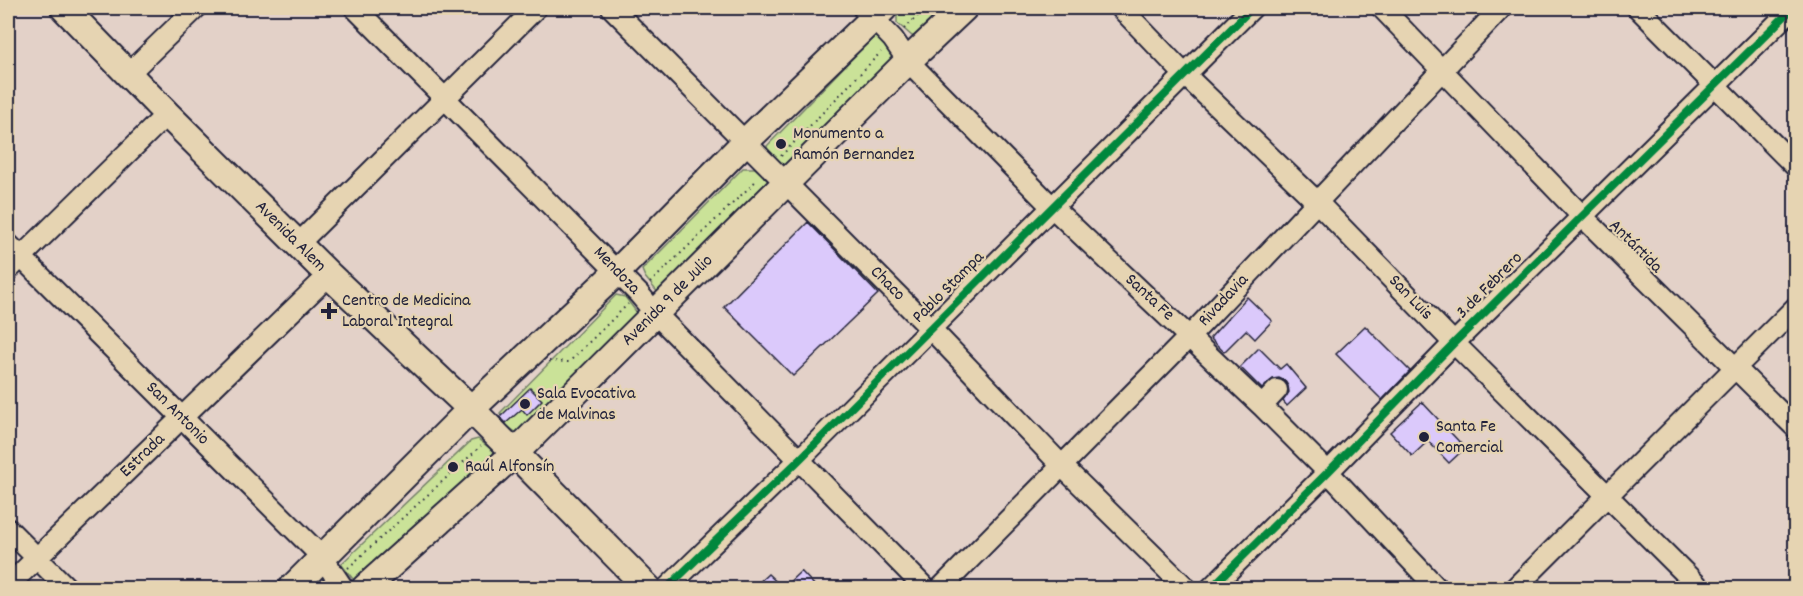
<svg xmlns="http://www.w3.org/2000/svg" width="1803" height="596" font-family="Dekko,sans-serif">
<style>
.green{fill:#cae298;stroke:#76826a;stroke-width:1.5}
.building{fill:#dbc9fb;stroke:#22223b;stroke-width:1.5}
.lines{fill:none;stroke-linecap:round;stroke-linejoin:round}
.minor-casing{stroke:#22223b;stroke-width:24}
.major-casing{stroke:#22223b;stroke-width:30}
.path{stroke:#22223b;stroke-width:2;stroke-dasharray:1.5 4.5;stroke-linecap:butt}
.minor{stroke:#e6d4b2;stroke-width:20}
.major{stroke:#e6d4b2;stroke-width:26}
.cycleway-casing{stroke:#e6d4b2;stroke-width:11}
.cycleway{stroke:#00873e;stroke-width:8}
.poi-dot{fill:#22223b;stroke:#e6d4b2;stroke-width:2}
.labels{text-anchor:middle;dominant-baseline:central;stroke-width:4.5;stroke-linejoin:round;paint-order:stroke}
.poi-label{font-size:18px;fill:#22223b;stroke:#e6d4b2;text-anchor:start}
.street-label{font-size:18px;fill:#22223b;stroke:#e6d4b2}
</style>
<rect width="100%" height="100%" fill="#e3d1c8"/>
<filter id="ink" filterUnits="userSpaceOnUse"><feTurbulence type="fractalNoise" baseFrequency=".0167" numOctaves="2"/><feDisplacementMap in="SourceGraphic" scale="12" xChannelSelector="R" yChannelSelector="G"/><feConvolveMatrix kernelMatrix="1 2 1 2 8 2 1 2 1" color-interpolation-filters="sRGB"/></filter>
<g filter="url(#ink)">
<path class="green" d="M904 8H951L922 36H912L897 23V15Z
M873 37 885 38 899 64 791 166 779 164 768 151 767 146Z
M743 168H755L768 179 771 191 659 294 645 277 642 270Z
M616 295 625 297 638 314 520 435C510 429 503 424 500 413Z
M478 439 497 454 357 584 341 564 471 441Z"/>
<path class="building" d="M808 222 878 294 793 376 724 307Z
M1247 297 1272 321 1255 339 1246 330 1224 352 1210 338Z
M1365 326 1410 371 1382 400 1336 354Z
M1259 348 1280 369 1286 364 1306 388 1287 406 1283 401 1289 392 1288 386 1285 381 1279 378 1273 379 1262 389 1240 367Z
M530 388 542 400 527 415 522 409 506 423 500 417Z
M1422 402 1465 448 1449 463 1428 441 1412 456 1390 432Z
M801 571 817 588H753L768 574 783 588Z"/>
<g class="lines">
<g class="minor-casing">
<path id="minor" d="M355 8 639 294 655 313 925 588
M612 8 930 328 1063 467 1186 588
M863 8 893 39 908 61 1052 207 1262 406 1328 472 1437 588
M1121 8 1184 74 1317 202 1454 343 1700 588
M1382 8 1582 216 1796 428
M1638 8 1796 167
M128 74 196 8
M8 244 323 558 343 588
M298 244 536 8
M8 270 167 114
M1262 406 1277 390
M8 529 67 588
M8 586 329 275
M667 588 798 461 1252 8
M941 588 1190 336 1501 8
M1211 588 1328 472 1454 343 1793 8
M1515 588 1796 307"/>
</g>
<g class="major-casing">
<path id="major" d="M64 8 167 114 329 275 471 409 648 588
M292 588 471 409 617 272 745 142 884 8
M365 588 514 454 908 61 964 8"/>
</g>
<path class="path" d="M904 29 926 8
M781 156 881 52
M650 283 758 179
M549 361 569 362 628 304
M348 568 481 446"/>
<use href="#minor" class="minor"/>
<use href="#major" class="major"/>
<g class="cycleway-casing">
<path id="cycleway" d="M667 588 798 461 1252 8
M1211 588 1328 472 1454 343 1793 8"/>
</g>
<use href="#cycleway" class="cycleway"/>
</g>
</g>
<g class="poi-dot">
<circle cx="781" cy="144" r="6"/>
<path d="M326 302h6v6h6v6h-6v6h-6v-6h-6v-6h6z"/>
<circle cx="525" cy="404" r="6"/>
<circle cx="1424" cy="437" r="6"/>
<circle cx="453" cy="467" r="6"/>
</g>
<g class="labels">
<g class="poi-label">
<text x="793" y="134">Monumento a<tspan x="793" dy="21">Ramón Bernandez</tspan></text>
<text x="342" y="301">Centro de Medicina<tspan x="342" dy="21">Laboral Integral</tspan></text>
<text x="537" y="394">Sala Evocativa<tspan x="537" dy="21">de Malvinas</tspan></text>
<text x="1436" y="427">Santa Fe<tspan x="1436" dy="21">Comercial</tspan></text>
<text x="465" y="467">Raúl Alfonsín</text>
</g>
<g class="street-label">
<text transform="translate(290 237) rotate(45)">Avenida Alem</text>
<text transform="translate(1635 247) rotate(45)">Antártida</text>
<text transform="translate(616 271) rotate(46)">Mendoza</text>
<text transform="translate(887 284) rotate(45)">Chaco</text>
<text transform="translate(1490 286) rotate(-45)">3 de Febrero</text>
<text transform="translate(949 288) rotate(-45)">Pablo Stampa</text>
<text transform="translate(1149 298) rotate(43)">Santa Fe</text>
<text transform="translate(1410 298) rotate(46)">San Luis</text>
<text transform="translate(668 301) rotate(-45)">Avenida 9 de Julio</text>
<text transform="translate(1224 301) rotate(-47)">Rivadavia</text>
<text transform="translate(177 414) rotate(45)">San Antonio</text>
<text transform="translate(143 456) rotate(-44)">Estrada</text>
</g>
</g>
<rect width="1803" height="596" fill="none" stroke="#e6d4b2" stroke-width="30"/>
<rect x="15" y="15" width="1773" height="566" fill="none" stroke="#22223b" stroke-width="2" filter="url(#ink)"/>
</svg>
